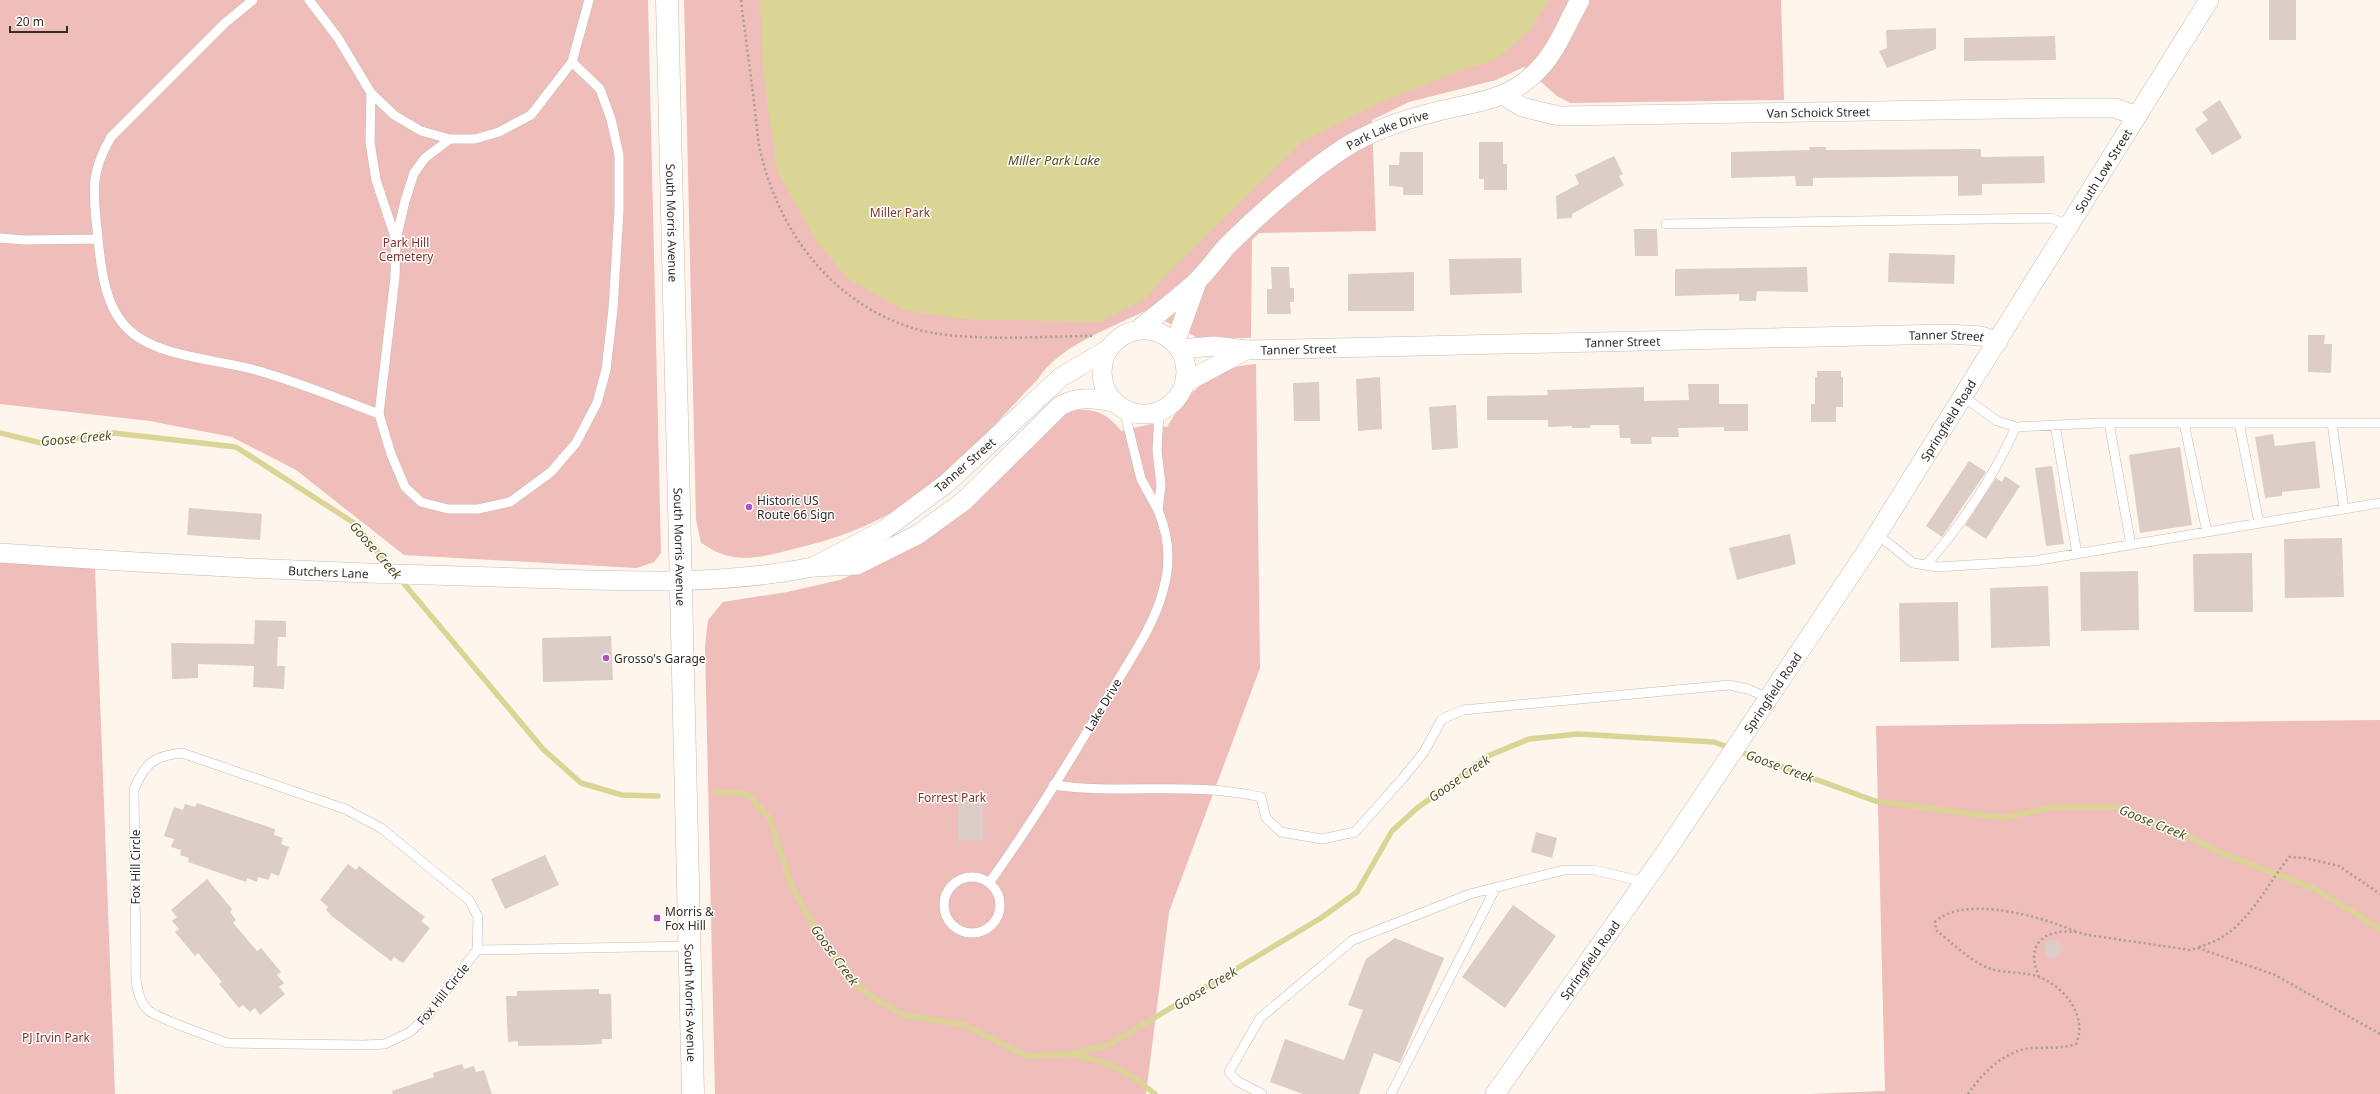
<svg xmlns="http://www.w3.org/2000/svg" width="2380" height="1094" font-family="'Noto Sans',sans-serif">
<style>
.green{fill:#efbdba}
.water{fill:#dbd595}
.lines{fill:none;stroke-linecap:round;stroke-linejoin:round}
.stream{stroke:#dbd595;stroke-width:5.5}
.building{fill:#dccdc7}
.lane-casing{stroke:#c6bab0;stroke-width:10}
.street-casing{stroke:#c6bab0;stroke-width:20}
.secondary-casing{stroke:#c6bab0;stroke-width:23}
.path{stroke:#a49d96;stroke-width:2.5;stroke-dasharray:2 3;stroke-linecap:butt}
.lane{stroke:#fff;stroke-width:9}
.street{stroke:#fff;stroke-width:19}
.secondary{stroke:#fff;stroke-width:22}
.poi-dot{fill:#af53be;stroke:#fff;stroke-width:1.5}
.labels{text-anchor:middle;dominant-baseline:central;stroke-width:3;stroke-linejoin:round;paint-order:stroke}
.street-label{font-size:12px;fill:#312c28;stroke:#fff}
.park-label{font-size:12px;fill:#833131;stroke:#fff}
.poi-label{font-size:12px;fill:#312c28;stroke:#fff;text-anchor:start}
.water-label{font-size:13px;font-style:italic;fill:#534e1d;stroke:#fff}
</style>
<rect width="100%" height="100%" fill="#fef5ec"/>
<path class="green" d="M0 0H648L661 553 654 562 637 568 404 555 296 470 232 437 150 421 0 404Z
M684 0H1781L1784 100 1570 103 1557 96 1524 67 1496 80 1409 102 1372 120 1376 231 1259 233 1252 240 1251 338H1198L1145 311C1109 329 1060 345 1038 379 998 420 960 466 913 499 879 523 837 539 797 548 775 554 747 562 725 555 717 553 708 547 701 543L696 519Z
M1256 364 1260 668 1169 912 1146 1094H715L705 646 708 620 723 602 787 592 840 580 901 553 1069 411C1092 407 1107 412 1121 431L1151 424 1167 427C1189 390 1213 367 1256 364Z
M0 562 95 567 115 1094H0Z
M2380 720V1094H1808L1885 1091 1876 726Z"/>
<path class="water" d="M760 0H1550L1529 31 1495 60 1461 70 1379 103 1302 142 1168 273 1145 299 1100 322 960 319 903 310 847 278 817 242 777 171 763 70Z"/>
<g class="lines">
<path class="stream" d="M0 433 41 443 114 433 236 447 354 523 392 569
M400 579 543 749 581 783 622 795 658 796
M716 792 747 794 769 817 791 885 814 927 842 969 864 992 903 1015 964 1025 1027 1056 1071 1054 1109 1045 1321 918 1357 892 1392 831 1416 809 1488 756 1529 739 1578 734 1714 742 1875 801 2003 818 2053 807H2116L2178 831 2219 852 2315 889 2377 927 2380 931
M1074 1055C1113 1063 1124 1069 1155 1094"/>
</g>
<path class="building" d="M2269 0H2296V40H2269Z
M1936 28V49L1887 68 1879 51 1887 48 1886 30Z
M2055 36 2056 60 1964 61V38Z
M2220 100 2242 138 2212 155 2195 129 2208 120 2202 112Z
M1479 142H1503V164H1507V190H1484V179H1479Z
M1809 147H1826V150L1981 149V157L2044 156 2045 183 1982 184V195L1958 196V176L1813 178V186H1796L1795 176 1731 178V152L1810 150Z
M1400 152H1423V195H1403V187L1389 186V165H1399Z
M1614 156 1623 174 1619 176 1624 185 1572 214V218L1557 219 1556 196 1579 184 1575 175Z
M1634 229H1657L1658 256H1635Z
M1889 253 1955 255 1954 284 1888 282Z
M1521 258 1522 293 1450 295 1449 259Z
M1271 267H1289L1290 288H1294V302H1290L1291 314H1267V289H1272Z
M1807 267 1808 292 1757 291 1756 301H1739V294L1675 296V269Z
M1414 272V311H1348V274Z
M2308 335H2325L2324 344H2332L2331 373 2308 372Z
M1817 371H1841V377H1843V407H1836V422H1811V404H1815V377H1817Z
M1380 377 1382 429 1358 431 1356 379Z
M1319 382 1320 421H1294L1293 383Z
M1688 384H1719V404H1748V431H1724V427L1678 428 1679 437H1651L1652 444H1631L1630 438H1620L1619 425H1590V428H1572V426L1548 427V420H1487V396L1548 395 1547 390 1644 387V401L1689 400Z
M1456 405 1458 448 1432 450 1429 407Z
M2273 434 2275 446 2315 441 2320 488 2282 492V496L2265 498 2255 437Z
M2180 447 2192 525 2140 533 2129 455Z
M1969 461 1986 472 1942 537 1926 526Z
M2052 466 2064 544 2046 546 2035 468Z
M2005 476 2020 486 1986 539 1965 525 1996 478 2002 482Z
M189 508 262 514 260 540 187 535Z
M1790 534 1796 564 1737 580 1729 548Z
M2342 538 2344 597 2285 598 2284 539Z
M2252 553 2253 612H2194L2193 554Z
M2138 571 2139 630 2081 631 2080 572Z
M2048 586 2050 646 1991 648 1990 588Z
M1958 602 1959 661 1900 662 1899 603Z
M255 620 286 621V637H278L277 666H285L284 689 253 687 254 666 198 664V678L172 679 171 643 254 644Z
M611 636 613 680 543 682 542 638Z
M958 797 983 798V840H958Z
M197 803 275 829 274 835 283 838 281 844 289 847 279 876 271 873 269 880 258 877 257 882 247 878 246 882 188 862 189 858 180 855 181 850 171 847 174 839 164 836 174 807 183 810 185 804 195 807Z
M1536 832 1557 838 1552 858 1531 852Z
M545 855 559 885 505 909 491 879Z
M348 864 356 870 359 866 425 917 421 921 430 928 403 963 394 957 391 961 333 917 326 910 328 907 320 900Z
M207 879 232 909 230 912 236 920 233 923 257 951 261 948 281 972 277 975 284 983 279 987 285 994 260 1015 255 1008 250 1012 243 1005 239 1008 219 984 222 982 198 953 195 956 175 932 179 929 172 921 177 917 171 910Z
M1513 905 1556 936 1505 1008 1462 977Z
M1395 938 1444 958 1400 1063 1374 1053 1359 1094H1303L1270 1082 1285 1039 1344 1060 1363 1010 1348 1005 1366 959Z
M2044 949a9 9 0 1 1 18 0a9 9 0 1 1-18 0Z
M599 989V994H611L612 1039H602V1044L581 1045 518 1046V1041L508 1042 506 996H517V991Z
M462 1064 464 1069 474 1066 476 1072 484 1070 492 1094H393L392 1091 434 1077 433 1073Z"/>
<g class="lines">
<g class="lane-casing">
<path id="lane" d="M309 0 338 38 371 93 394 115 421 131 450 139H475L499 132 531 115 572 62
M371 93 370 142 376 180 396 240
M1666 224 2051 218 2070 226
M0 238 24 240 98 239C101 269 105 307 128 329 157 358 220 359 259 371 300 383 340 399 379 414L391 454 405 487 421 502 448 509H478L510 502 551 472 576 443 597 403 606 370 613 309 619 210V155L611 119 600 89 572 62 589 0
M98 239C94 196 88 176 111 137L225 23 253 0
M1964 397 1997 421 2016 427 2097 423H2380
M1124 410 1141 479 1158 510 1161 485 1157 450 1159 412
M379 414 395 277 396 240 405 201 414 173 425 158 450 139
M2109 423 2131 545
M2184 423 2207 532
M2239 423 2259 523
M2332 423 2344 509
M2055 425 2077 554
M1877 534 1913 563 1937 567 2034 561 2380 503
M1926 565C1963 523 1993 478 2016 427
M182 753 345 809 381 828 469 900 478 917 477 950 427 1016 410 1032 385 1044 363 1045 228 1043C214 1038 158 1019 148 1010 140 1002 137 990 136 979L134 789C146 762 154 756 182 753Z
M1053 785C1123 795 1191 781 1261 797L1266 818 1281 832 1322 839 1355 832 1403 778 1424 752 1442 719 1463 710 1729 685 1748 689 1768 698
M944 905a28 28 0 1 1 56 0a28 28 0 1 1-56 0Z
M989 883C1033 822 1072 757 1111 692 1130 659 1155 625 1164 587 1171 561 1168 534 1158 510
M477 950 690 946
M1262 1094 1237 1081 1229 1072 1260 1018 1353 940 1470 894 1564 870H1594L1645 882
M1391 1094 1496 887"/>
</g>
<g class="street-casing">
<g id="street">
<path id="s1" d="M1503 95 1522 107 1559 116 2068 108H2115L2137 116"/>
<circle cx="1144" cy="372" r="42"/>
<path id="s2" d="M1138 330C1157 314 1178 299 1196 282 1208 271 1217 257 1228 245 1260 213 1306 173 1344 148 1371 131 1400 121 1431 113 1471 102 1507 103 1538 70 1557 51 1567 23 1580 0"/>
<path d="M1175 343 1197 282"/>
<path id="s3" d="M1180 349 1214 346 1246 350 1948 334 1981 336 1998 342"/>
<path d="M1107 350 1061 377 947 483 884 530 813 567 857 565 917 535 964 501 1060 406C1078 396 1094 398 1113 402"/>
<path d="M1186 382 1246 350"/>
<path id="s4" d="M0 553C165 565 329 573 495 577 601 580 709 588 813 567"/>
<path id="s5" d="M1495 1094 1665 853 1866 552 2209 0"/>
</g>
</g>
<g class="secondary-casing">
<g id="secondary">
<path id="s6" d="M667 0 693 1094"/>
</g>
</g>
<path class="path" d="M741 0C745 34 750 68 754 102 756 118 757 134 760 150 779 232 830 301 912 328 960 343 1041 336 1093 336
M2199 947C2207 944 2217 941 2224 936 2253 916 2268 884 2289 857L2305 858 2339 866 2380 894
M2039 977C2037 971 2034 964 2034 958 2034 930 2067 928 2088 935L2190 950 2198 948 2275 975 2380 1034
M1968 1094C1983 1072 2006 1049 2034 1048 2049 1047 2062 1049 2076 1044 2088 1016 2065 987 2039 977 2024 971 2004 974 1988 968 1969 960 1951 942 1936 930L1935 922C1964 894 2042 917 2075 931"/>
<use href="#lane" class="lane"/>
<use href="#street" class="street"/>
<use href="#secondary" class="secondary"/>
</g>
<g class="poi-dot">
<circle cx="749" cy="507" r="4"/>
<circle cx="606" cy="658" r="4"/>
<rect x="653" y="914" width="8" height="8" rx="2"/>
</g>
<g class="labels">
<g class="street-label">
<text stroke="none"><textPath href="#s1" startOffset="320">Van Schoick Street</textPath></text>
<text stroke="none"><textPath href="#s2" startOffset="323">Park Lake Drive</textPath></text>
<text stroke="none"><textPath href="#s5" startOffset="1106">South Low Street</textPath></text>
<text stroke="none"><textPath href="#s6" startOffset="223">South Morris Avenue</textPath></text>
<text stroke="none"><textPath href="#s3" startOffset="767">Tanner Street</textPath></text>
<text stroke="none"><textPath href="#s3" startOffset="443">Tanner Street</textPath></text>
<text stroke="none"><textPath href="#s3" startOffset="119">Tanner Street</textPath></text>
<text stroke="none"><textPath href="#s5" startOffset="812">Springfield Road</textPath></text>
<text transform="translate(965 465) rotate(-41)">Tanner Street</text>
<text stroke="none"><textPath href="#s6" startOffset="547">South Morris Avenue</textPath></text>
<text stroke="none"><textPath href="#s4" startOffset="329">Butchers Lane</textPath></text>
<text stroke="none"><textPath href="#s5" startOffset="488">Springfield Road</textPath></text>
<text transform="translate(1103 705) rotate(-59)">Lake Drive</text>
<text transform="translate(135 867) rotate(-90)">Fox Hill Circle</text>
<text stroke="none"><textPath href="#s5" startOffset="164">Springfield Road</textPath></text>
<text transform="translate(443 994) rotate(-51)">Fox Hill Circle</text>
<text stroke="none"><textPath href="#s6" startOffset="1003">South Morris Avenue</textPath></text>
</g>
<g class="park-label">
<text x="900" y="212">Miller Park</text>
<text x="406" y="242">Park Hill<tspan x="406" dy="14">Cemetery</tspan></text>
<text x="952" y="797">Forrest Park</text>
<text x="56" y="1037">PJ Irvin Park</text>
</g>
<g class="poi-label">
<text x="757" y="500">Historic US<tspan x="757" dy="14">Route 66 Sign</tspan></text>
<text x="614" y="658">Grosso's Garage</text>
<text x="665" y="911">Morris &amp;<tspan x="665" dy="14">Fox Hill</tspan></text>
</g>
<g class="water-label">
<text x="1054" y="160">Miller Park Lake</text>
<text transform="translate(76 438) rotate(-5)">Goose Creek</text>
<text transform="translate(376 550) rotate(49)">Goose Creek</text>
<text transform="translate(1780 766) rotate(20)">Goose Creek</text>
<text transform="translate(1459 778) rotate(-35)">Goose Creek</text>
<text transform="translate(2153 822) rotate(22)">Goose Creek</text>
<text transform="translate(835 955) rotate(54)">Goose Creek</text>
<text transform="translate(1205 988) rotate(-31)">Goose Creek</text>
</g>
</g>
<path d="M10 26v6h57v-6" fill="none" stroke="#312c28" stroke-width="2"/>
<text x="16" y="26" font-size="12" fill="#312c28" stroke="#ffffff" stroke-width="3" paint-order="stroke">20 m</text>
</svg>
